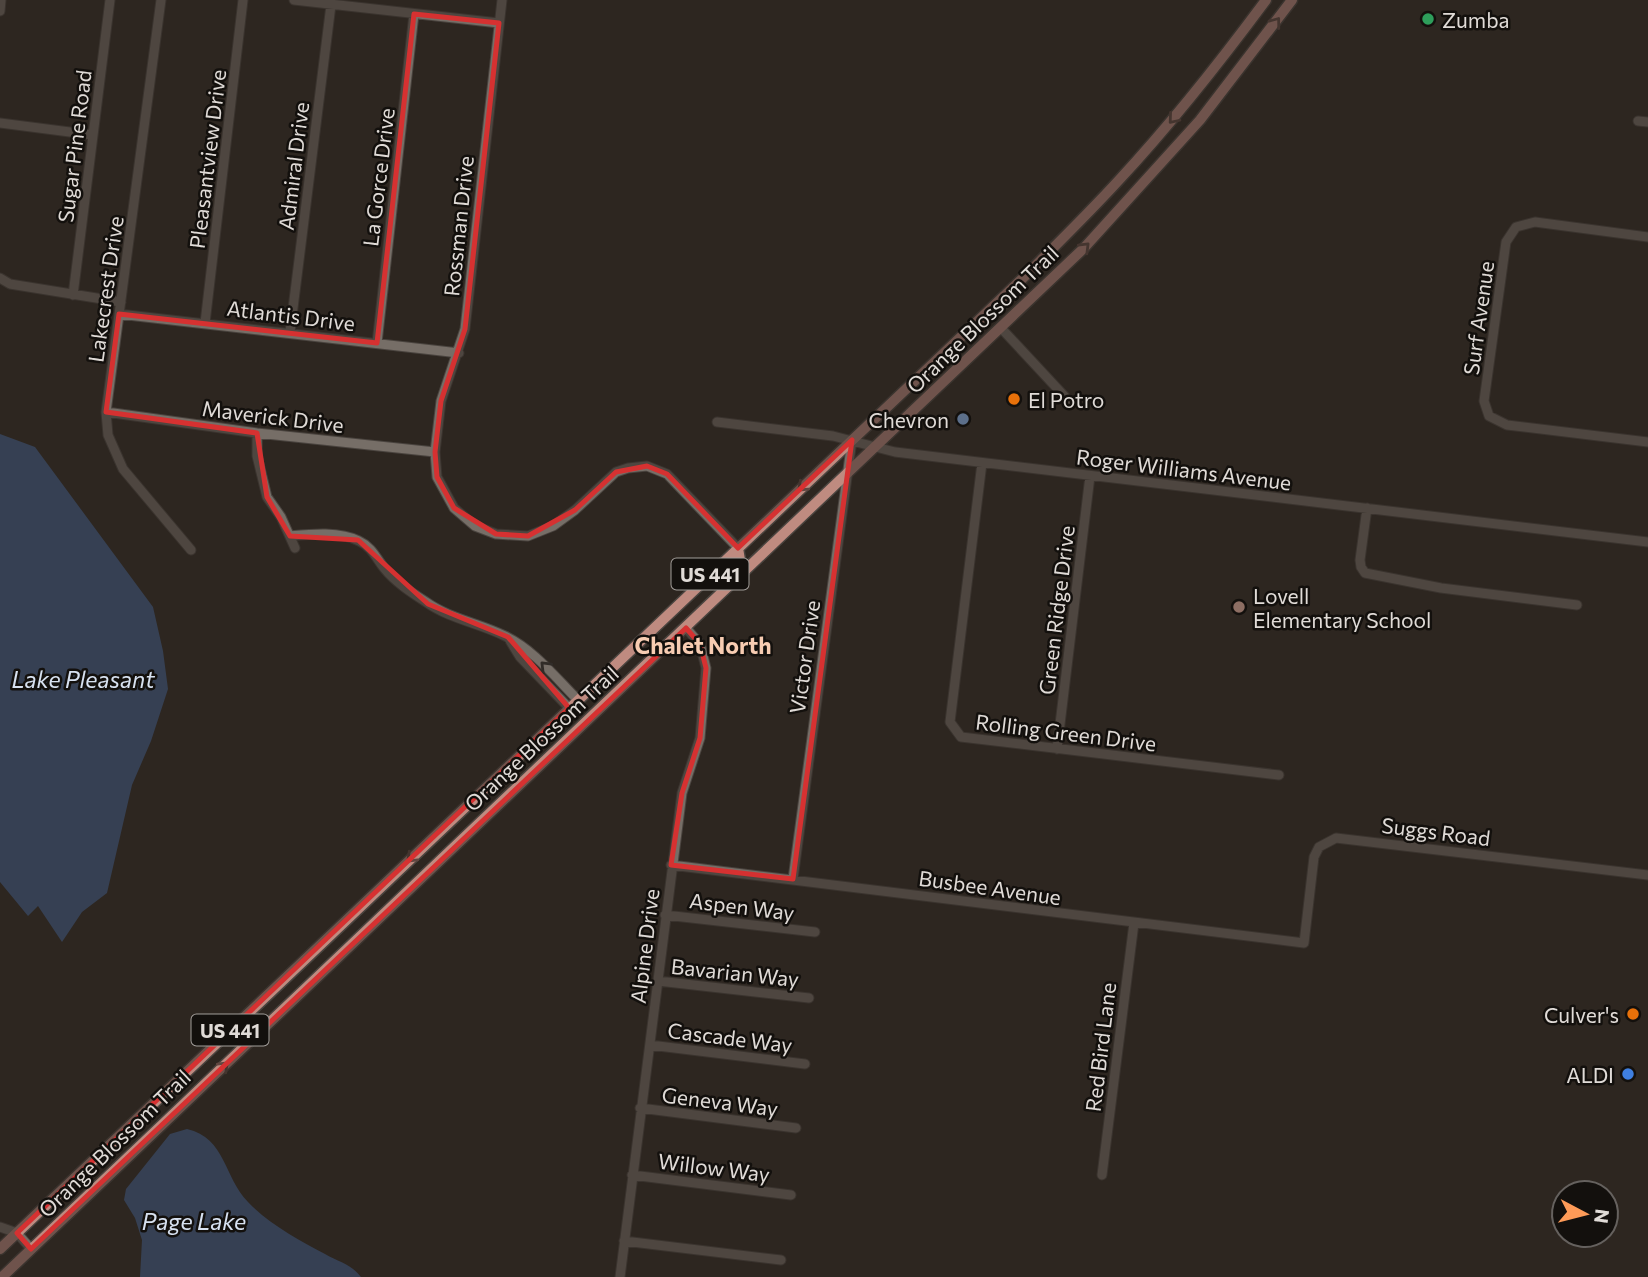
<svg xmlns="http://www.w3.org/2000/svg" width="1648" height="1277" font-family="Commissioner,sans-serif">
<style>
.water{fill:#406090}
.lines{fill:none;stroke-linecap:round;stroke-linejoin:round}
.minor-casing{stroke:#4a443f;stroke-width:11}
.major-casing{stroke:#4a443f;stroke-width:13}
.minor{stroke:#766e67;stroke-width:9}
.major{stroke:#bf8b80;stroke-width:10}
.oneway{stroke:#604741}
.oneway2{stroke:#312c28}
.marked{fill:none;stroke:#d63131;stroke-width:5;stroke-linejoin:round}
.leisure-dot{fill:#2e9e5b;stroke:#13100d;stroke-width:2.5}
.food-dot{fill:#e8710a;stroke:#13100d;stroke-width:2.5}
.service-dot{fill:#5c6f8a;stroke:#13100d;stroke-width:2.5}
.education-dot{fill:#8d6e63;stroke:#13100d;stroke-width:2.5}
.shop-dot{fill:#3f7fe0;stroke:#13100d;stroke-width:2.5}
.labels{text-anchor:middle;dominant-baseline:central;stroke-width:5;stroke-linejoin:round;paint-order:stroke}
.shield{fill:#13100d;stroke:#a29e9a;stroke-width:2}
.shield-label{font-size:19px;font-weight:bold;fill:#e0dbd7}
.poi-label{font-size:21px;fill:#e0dbd7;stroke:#13100d;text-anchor:start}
.street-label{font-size:21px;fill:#e0dbd7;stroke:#13100d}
.neighbourhood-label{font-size:23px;font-weight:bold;fill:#f7ccb2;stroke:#13100d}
.water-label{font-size:23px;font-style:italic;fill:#d7e1f0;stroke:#13100d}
</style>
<rect width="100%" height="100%" fill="#2d2620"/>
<path class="water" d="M0 434 35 447 153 607 163 651 168 689 151 741 132 785 107 893 82 912 62 942 38 906 28 916 0 882Z
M187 1129C226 1138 224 1178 248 1202 269 1224 299 1240 325 1254 339 1262 351 1264 361 1277H140L142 1240 135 1218 124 1200 126 1189 170 1134Z"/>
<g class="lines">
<g class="minor-casing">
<path id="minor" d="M161 0 106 412 108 435 123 469 191 550
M294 0 499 23
M502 0 465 329 441 401 435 452 437 477 454 508 475 526 496 534 528 536 553 526 575 510 616 472 628 468 647 466 667 474 738 548
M0 11 1 0
M1638 121 1648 122
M0 123 93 135
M1648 237 1535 222 1516 227 1506 242 1484 401 1489 416 1507 425 1648 442
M0 278 10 284 121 302
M73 295 110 0
M119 314 459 353
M205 323 243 0
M1001 328 1068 400
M290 332 331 5
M377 343 414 14
M106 412 257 433 435 452
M717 422 833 436 895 452 1648 542
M257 433V456L267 497 281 517 295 548
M982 463 950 722 961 737 1279 775
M1367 508 1360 560 1361 567 1365 573 1441 588 1577 605
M290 536C311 534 339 531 359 541 372 547 376 558 384 568 395 582 412 593 426 602 450 619 479 623 505 636 534 650 555 677 578 700
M509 639 520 657 569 708
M1057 749 1090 476
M671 865 1304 943 1314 857 1319 847 1336 838 1648 875
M793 879 852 440
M665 915 815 932
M658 981 809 998
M650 1045 805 1064
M640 1108 796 1128
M632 1175 791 1195
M1102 1175 1134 923
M0 1227 17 1233 31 1249
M624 1241 781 1260
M620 1277 682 793 700 738 706 668 700 644 686 628"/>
</g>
<g class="major-casing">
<path id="major" d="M733 580 740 560 738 548
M0 1249 1021 280C1054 247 1088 214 1119 180 1172 123 1220 62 1266 0
M2 1277 1084 248 1200 120 1292 0"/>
</g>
<use href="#minor" class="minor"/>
<use href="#major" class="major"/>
</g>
<defs><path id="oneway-chevron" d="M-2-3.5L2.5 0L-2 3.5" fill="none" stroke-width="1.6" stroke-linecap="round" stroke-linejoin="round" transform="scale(1.75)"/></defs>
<g class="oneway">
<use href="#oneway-chevron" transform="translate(1276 22) rotate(-53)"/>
<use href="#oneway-chevron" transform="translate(1173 119) rotate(130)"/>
<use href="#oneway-chevron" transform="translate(1085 247) rotate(-45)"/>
<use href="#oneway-chevron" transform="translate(802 487) rotate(137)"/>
<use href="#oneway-chevron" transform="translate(411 858) rotate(136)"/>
<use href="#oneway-chevron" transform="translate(224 1066) rotate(-44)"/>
</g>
<use class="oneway2" href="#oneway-chevron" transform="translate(545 666) rotate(-135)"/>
<path d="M0 0H1648V1277H0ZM414 14 499 23 465 329 441 401 435 452 437 477 454 508 496 534 528 536 575 510 616 472 647 466 667 474 738 548 852 440 793 879 671 865 682 793 700 738 706 668 700 644 686 628 31 1249 17 1233 569 708 508 637 428 604 358 540 290 536 267 497 257 433 106 412 119 314 377 343Z" fill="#2d2620" fill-opacity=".55" fill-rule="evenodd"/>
<path class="marked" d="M414 14 499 23 465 329 441 401 435 452 437 477 454 508 496 534 528 536 575 510 616 472 647 466 667 474 738 548 852 440 793 879 671 865 682 793 700 738 706 668 700 644 686 628 31 1249 17 1233 569 708 508 637 428 604 358 540 290 536 267 497 257 433 106 412 119 314 377 343Z"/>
<circle class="leisure-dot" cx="1428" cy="19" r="7"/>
<g class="food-dot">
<circle cx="1014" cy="399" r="7"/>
<circle cx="1633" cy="1014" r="7"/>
</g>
<circle class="service-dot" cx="963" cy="419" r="7"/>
<circle class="education-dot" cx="1239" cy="607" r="7"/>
<circle class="shop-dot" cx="1628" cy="1074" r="7"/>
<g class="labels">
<g class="shield">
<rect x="671.5" y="558.5" width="77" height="31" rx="5"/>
<rect x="191.5" y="1014.5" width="77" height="31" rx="5"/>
</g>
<g class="shield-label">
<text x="710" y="574">US 441</text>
<text x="230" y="1030">US 441</text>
</g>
<g class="poi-label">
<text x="1442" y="19">Zumba</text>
<text x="1028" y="399">El Potro</text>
<text x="949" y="419" text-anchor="end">Chevron</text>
<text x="1253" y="595">Lovell<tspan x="1253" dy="24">Elementary School</tspan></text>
<text x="1619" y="1014" text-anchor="end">Culver's</text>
<text x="1614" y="1074" text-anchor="end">ALDI</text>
</g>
<g class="street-label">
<text transform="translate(74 146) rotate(-83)">Sugar Pine Road</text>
<text transform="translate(207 159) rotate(-83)">Pleasantview Drive</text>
<text transform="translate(293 166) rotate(-83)">Admiral Drive</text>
<text transform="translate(378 177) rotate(-83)">La Gorce Drive</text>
<text transform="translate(458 226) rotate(-84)">Rossman Drive</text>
<text transform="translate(105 289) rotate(-82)">Lakecrest Drive</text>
<text transform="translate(291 315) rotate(7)">Atlantis Drive</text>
<text transform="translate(1478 318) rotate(-82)">Surf Avenue</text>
<text transform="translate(982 319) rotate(-44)">Orange Blossom Trail</text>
<text transform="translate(273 416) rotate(7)">Maverick Drive</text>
<text transform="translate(1184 469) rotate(7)">Roger Williams Avenue</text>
<text transform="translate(1056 610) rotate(-83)">Green Ridge Drive</text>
<text transform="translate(804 657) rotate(-82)">Victor Drive</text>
<text transform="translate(1066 732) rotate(7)">Rolling Green Drive</text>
<text transform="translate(541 738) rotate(-43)">Orange Blossom Trail</text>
<text transform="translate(1436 831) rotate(7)">Suggs Road</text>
<text transform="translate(990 887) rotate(8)">Busbee Avenue</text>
<text transform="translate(742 906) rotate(7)">Aspen Way</text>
<text transform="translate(644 946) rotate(-83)">Alpine Drive</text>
<text transform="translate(735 972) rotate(6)">Bavarian Way</text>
<text transform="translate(730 1037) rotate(7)">Cascade Way</text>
<text transform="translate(1100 1047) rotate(-83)">Red Bird Lane</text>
<text transform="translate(720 1101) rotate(7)">Geneva Way</text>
<text transform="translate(114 1143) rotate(-44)">Orange Blossom Trail</text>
<text transform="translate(714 1167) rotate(7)">Willow Way</text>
</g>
<g class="neighbourhood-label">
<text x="703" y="645">Chalet North</text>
</g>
<g class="water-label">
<text x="83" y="679">Lake Pleasant</text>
<text x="194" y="1221">Page Lake</text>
</g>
</g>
<g transform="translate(1585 1214) rotate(97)"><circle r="33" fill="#13100d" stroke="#65615e" stroke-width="2"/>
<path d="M0-5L12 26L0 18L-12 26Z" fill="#fe9b58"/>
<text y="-10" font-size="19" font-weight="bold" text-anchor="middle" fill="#e0dbd7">N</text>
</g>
</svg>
